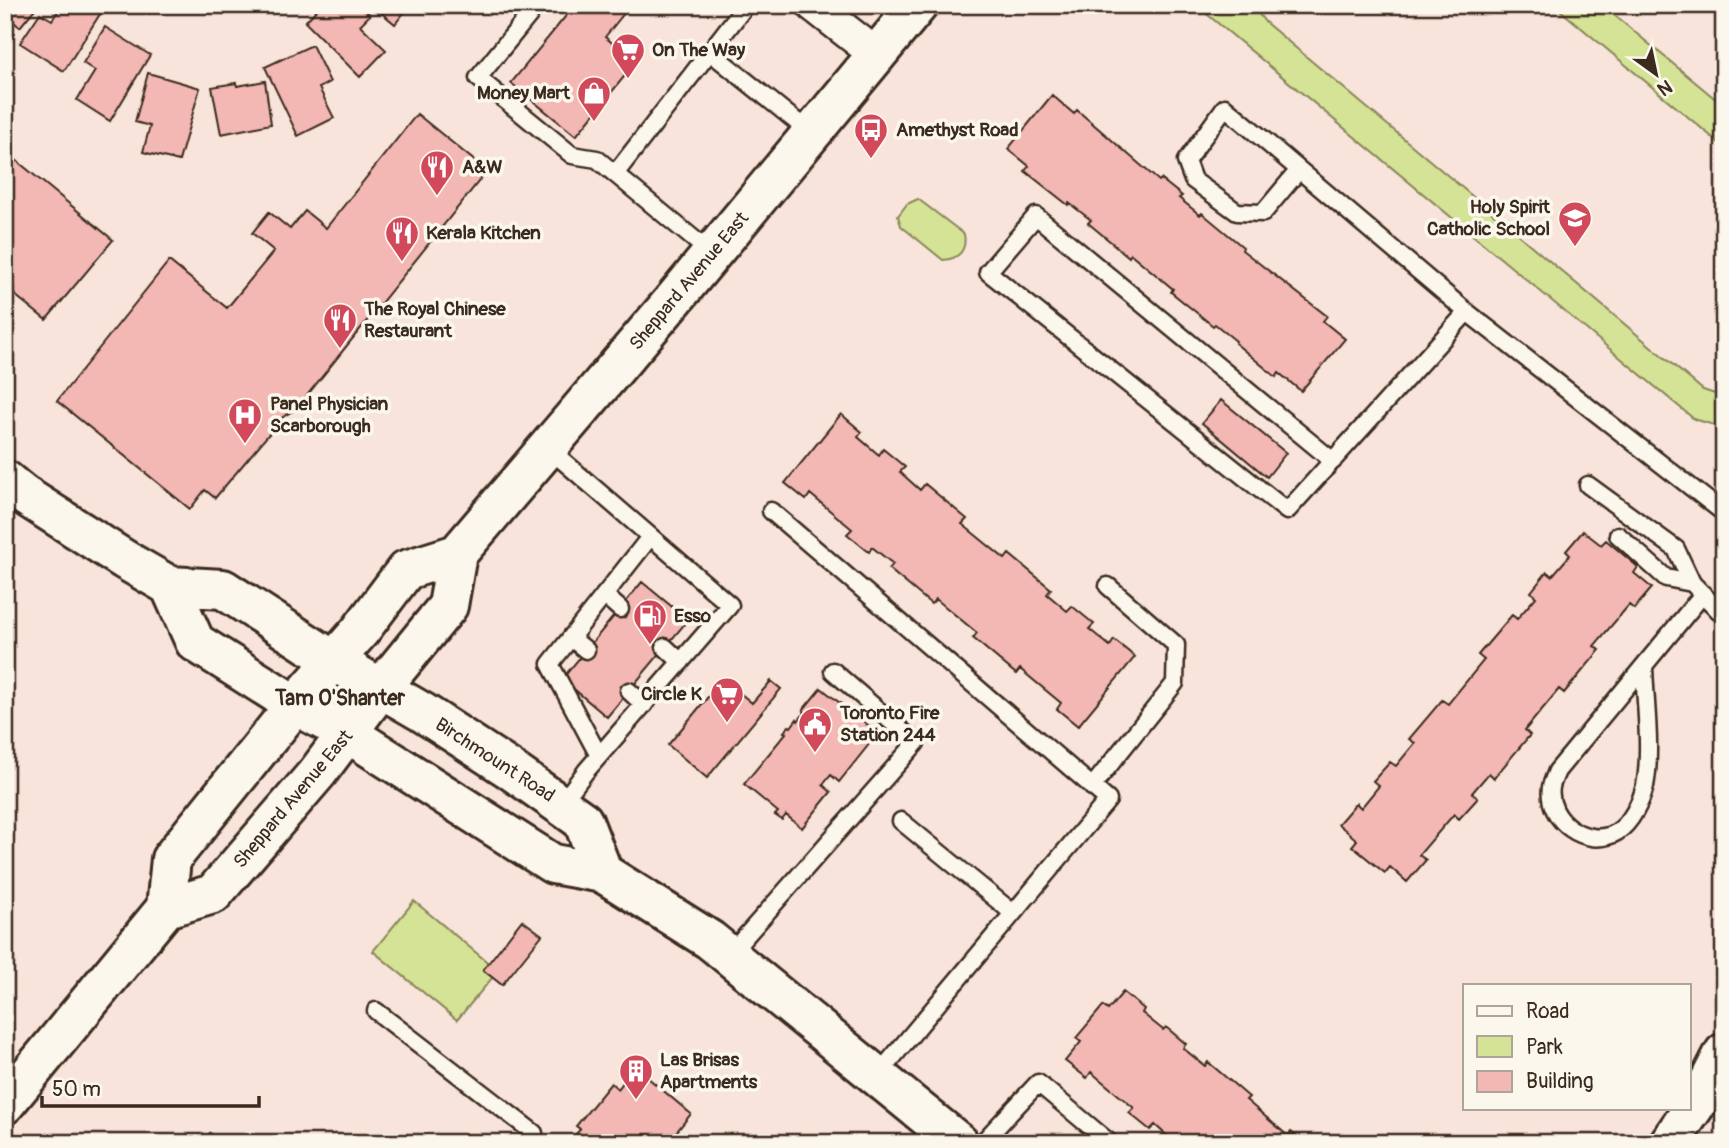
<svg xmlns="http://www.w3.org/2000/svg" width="1729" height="1148" font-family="Pangolin,sans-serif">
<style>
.green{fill:#d5e396;stroke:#88865a;stroke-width:2}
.building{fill:#f4b8b4;stroke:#3b2a1e;stroke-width:2}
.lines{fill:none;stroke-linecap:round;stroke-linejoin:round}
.service-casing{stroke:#3b2a1e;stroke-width:21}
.minor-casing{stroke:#3b2a1e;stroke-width:37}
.tertiary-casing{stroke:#3b2a1e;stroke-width:44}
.secondary-casing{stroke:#3b2a1e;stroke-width:44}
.service{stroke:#fbf7ec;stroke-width:16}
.minor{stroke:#fbf7ec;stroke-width:32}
.tertiary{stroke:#fbf7ec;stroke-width:38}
.secondary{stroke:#fbf7ec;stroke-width:38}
.labels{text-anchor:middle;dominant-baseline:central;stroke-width:7;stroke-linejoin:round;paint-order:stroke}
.poi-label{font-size:19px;font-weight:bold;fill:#3b2a1e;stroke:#fbf7ec;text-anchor:start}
.street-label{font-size:19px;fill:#3b2a1e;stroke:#fbf7ec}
.neighbourhood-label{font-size:21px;font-weight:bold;fill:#3b2a1e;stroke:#fbf7ec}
</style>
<rect width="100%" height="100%" fill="#f9e4db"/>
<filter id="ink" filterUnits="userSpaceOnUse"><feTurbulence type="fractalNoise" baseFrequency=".0143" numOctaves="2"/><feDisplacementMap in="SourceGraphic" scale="14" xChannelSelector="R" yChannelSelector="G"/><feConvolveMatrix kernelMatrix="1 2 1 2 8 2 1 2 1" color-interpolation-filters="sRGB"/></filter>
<g filter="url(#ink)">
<path class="green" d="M1196 5H1252L1265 22 1703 390 1724 397V428L1694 419Z
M1554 5H1602L1724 106V147Z
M918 199 964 234C967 250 959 259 943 260L901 226 898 216 907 204Z
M414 901 498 971 457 1020 373 951Z"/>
<path class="building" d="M5 5H38L20 27 5 15Z
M62 5H87L100 14 64 71 20 43 40 13 52 20Z
M321 5H360L370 15 360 25 386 50 360 77 305 22Z
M372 5H410L395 24Z
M572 5H624L625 12 605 37 631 58 632 67 576 136 511 83 574 6Z
M105 27 150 55 110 121 77 100 95 71 83 63Z
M312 45 330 82 319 88 334 118 298 136 265 67Z
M148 73 200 88 179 161 143 152 150 126 135 122Z
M265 81 271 124 221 134 212 87 236 83 237 86Z
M1052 95 1074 114 1077 110 1159 181 1161 179 1182 196 1179 198 1200 215 1202 213 1243 247 1242 250 1327 316 1323 321 1345 339 1301 391 1279 373 1276 377 1235 343 1236 341 1215 324 1213 326 1171 292 1173 289 1131 254 1129 257 1088 223 1091 220 1069 203 1068 205 1025 171 1029 166 1008 149Z
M417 114 487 171 297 408 283 417 215 498 205 490 190 509 57 401 169 261 227 308 274 251 252 233 269 212 290 229 305 211 326 228Z
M5 151 113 240 46 320 5 287Z
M1221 400 1286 453 1267 477 1202 423Z
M841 414 862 432 858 437 879 455 883 449 905 467 900 472 920 490 925 484 967 519 962 524 1005 559 1009 554 1051 589 1047 594 1067 611 1072 606 1094 624 1089 629 1110 646 1114 640 1135 657 1078 726 1057 709 1061 703 1020 669 1016 674 973 638 977 633 936 599 931 604 889 569 893 564 872 547 869 552 847 534 852 529 810 494 806 500 785 483Z
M1583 531 1601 545 1606 540 1638 567 1634 573 1652 588 1634 609 1629 605 1594 646 1600 650 1564 693 1559 689 1525 730 1530 735 1494 778 1489 773 1472 793 1478 798 1459 819 1454 814 1419 855 1426 860 1407 882 1390 867 1385 873 1352 846 1357 840 1338 824 1356 803 1361 808 1379 786 1373 781 1390 762 1396 766 1415 743 1409 739 1442 700 1448 704 1484 660 1478 655 1512 615 1517 619 1536 597 1531 592 1547 572 1552 576 1570 555 1566 551Z
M642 582 688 620 607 717 562 679Z
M723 679 752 703 771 681 781 689 707 778 668 745Z
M821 688 878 733 839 782 831 775 823 785 831 792 802 828 786 815 782 820 775 815 778 812 744 784 786 733 784 732 789 726 791 727 797 719 798 721 805 712 803 710Z
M522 920 542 935 502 985 483 970Z
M1123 992 1144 1009 1142 1013 1163 1030 1166 1027 1186 1044 1183 1048 1205 1066 1208 1062 1249 1097 1246 1100 1288 1136 1291 1132 1304 1143H1175L1155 1125 1150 1130 1129 1113 1134 1108 1091 1072 1087 1078 1065 1061 1081 1042 1076 1038 1103 1006 1108 1010Z
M635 1067 691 1114 673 1136 679 1141 678 1143H569L580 1129 576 1126 611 1083 618 1089Z
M210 1133 219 1141 222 1136 230 1143H202Z"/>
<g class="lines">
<g class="service-casing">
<path id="service" d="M530 14 478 78 572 155 597 159 712 254
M710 52 812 134
M1299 170 1263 213 1237 212 1193 180 1186 161 1225 107 1467 312 1724 513
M615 174 746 5
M548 448 730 605 586 771 561 804
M1333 461 1036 216 988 272 1287 511 1467 312
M1588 485 1676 549 1692 583 1724 616
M771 511 1108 800 877 1076
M1618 535 1666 578 1692 583
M604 595 620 609
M571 638 586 650
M665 647 681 662
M1644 666C1645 703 1652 750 1645 786 1641 802 1631 823 1617 832 1587 850 1546 820 1551 787 1552 782 1555 776 1557 771L1703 594
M629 691 644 705
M599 756 550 664 650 537
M1092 787 1175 683 1176 645 1108 586
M901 821 1013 913
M729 955 916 743 833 671
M376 1011 534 1133 525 1143
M982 1143 1038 1083 1110 1143"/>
</g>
<g class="minor-casing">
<path id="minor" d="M813 5 877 55"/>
</g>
<g class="tertiary-casing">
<path id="tertiary" d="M1669 1143 1703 1094 1724 1053"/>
</g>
<g class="secondary-casing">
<path id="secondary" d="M5 480 22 494 125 560 170 586 223 589 334 661 422 712 508 768 583 821 603 873
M170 586 195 642 295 705 349 734 553 864 603 873 710 940 959 1143
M166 908 213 894 318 772 381 688 448 606 457 554 671 303 918 5
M5 1104 166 908 171 859 295 705 360 631 406 570 457 554"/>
</g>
<use href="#service" class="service"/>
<use href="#minor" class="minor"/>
<use href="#tertiary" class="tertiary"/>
<use href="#secondary" class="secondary"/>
</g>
</g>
<defs>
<g id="supermarket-pin" transform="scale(1.75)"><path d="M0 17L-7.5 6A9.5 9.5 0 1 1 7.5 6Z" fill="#d1495b" stroke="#fbf7ec"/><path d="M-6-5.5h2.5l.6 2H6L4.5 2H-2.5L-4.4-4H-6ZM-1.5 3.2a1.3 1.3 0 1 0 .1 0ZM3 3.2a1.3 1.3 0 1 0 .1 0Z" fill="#fff"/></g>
<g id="shop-pin" transform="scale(1.75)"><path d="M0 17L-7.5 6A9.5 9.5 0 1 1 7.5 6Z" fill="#d1495b" stroke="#fbf7ec"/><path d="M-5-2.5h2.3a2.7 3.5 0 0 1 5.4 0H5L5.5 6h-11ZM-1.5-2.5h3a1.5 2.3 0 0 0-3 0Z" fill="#fff"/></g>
<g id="bus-pin" transform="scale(1.75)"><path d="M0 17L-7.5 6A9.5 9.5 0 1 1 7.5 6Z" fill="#d1495b" stroke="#fbf7ec"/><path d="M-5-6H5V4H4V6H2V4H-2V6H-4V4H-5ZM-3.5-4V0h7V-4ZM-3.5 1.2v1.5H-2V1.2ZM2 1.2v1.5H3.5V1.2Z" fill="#fff"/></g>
<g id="restaurant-pin" transform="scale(1.75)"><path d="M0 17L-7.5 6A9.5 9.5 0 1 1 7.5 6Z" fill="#d1495b" stroke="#fbf7ec"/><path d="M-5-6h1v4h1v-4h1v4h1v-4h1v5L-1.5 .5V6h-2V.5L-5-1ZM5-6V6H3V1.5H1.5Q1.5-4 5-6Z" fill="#fff"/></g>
<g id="school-pin" transform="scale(1.75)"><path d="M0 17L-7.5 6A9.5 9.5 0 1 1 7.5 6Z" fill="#d1495b" stroke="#fbf7ec"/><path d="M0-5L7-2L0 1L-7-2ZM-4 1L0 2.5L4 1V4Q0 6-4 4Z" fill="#fff"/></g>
<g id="hospital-pin" transform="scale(1.75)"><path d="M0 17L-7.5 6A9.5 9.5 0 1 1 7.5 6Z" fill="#d1495b" stroke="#fbf7ec"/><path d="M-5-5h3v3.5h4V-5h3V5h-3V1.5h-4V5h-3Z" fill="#fff"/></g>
<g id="fuel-pin" transform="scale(1.75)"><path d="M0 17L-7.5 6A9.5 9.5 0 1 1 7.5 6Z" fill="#d1495b" stroke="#fbf7ec"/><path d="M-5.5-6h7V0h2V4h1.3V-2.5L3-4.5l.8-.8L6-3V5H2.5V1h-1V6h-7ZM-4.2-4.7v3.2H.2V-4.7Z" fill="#fff"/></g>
<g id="civic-pin" transform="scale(1.75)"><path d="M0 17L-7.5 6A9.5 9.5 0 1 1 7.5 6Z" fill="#d1495b" stroke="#fbf7ec"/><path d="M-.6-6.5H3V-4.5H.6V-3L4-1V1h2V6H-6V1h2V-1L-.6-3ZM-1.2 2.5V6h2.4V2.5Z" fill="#fff"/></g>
<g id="building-pin" transform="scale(1.75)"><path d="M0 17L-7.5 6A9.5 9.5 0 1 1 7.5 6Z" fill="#d1495b" stroke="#fbf7ec"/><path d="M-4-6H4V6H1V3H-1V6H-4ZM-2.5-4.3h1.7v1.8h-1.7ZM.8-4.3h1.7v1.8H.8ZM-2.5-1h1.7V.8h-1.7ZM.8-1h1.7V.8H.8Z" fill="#fff"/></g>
</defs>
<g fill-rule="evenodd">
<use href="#supermarket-pin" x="628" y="50"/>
<use href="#shop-pin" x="594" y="93"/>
<use href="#bus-pin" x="871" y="130"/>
<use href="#restaurant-pin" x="437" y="167"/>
<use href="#school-pin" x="1575" y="218"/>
<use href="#restaurant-pin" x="402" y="233"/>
<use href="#restaurant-pin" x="340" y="320"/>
<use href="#hospital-pin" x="245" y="415"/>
<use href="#fuel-pin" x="650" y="616"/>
<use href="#supermarket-pin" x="727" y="694"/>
<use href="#civic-pin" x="815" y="724"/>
<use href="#building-pin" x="636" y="1071"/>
</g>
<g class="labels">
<g class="poi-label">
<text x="652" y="50">On The Way</text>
<text x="570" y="93" text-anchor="end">Money Mart</text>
<text x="896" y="130">Amethyst Road</text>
<text x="462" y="167">A&amp;W</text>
<text x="1550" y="207" text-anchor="end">Holy Spirit<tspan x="1550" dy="22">Catholic School</tspan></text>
<text x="426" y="233">Kerala Kitchen</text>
<text x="364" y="309">The Royal Chinese<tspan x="364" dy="22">Restaurant</tspan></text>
<text x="270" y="404">Panel Physician<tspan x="270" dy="22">Scarborough</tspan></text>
<text x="674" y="616">Esso</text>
<text x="702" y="694" text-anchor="end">Circle K</text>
<text x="840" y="713">Toronto Fire<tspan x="840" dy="22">Station 244</tspan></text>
<text x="660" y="1060">Las Brisas<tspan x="660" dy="22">Apartments</tspan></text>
</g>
<g class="street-label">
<text transform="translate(689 281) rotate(-50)">Sheppard Avenue East</text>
<text transform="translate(495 760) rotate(33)">Birchmount Road</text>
<text transform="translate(293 799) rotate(-50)">Sheppard Avenue East</text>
</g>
<g class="neighbourhood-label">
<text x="340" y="698">Tam O'Shanter</text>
</g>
</g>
<rect width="1729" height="1148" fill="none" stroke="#fbf7ec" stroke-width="28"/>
<rect x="14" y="14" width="1701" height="1120" fill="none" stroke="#3b2a1e" stroke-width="2.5" filter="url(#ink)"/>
<rect x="1463" y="984" width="228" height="126" fill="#fbf7ec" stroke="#aea59a" stroke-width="2"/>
<rect x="1477" y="1006" width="35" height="10" fill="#fbf7ec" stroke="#aea59a" stroke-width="2"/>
<text x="1526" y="1018" font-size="21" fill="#3b2a1e">Road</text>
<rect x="1477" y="1036" width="35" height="21" fill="#d5e396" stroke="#aea59a" stroke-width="2"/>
<text x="1526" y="1054" font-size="21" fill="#3b2a1e">Park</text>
<rect x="1477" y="1071" width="35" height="21" fill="#f4b8b4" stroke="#aea59a" stroke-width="2"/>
<text x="1526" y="1088" font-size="21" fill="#3b2a1e">Building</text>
<g transform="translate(1656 74) rotate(147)" stroke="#fbf7ec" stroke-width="5" paint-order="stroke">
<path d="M0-5L12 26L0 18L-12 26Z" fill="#3b2a1e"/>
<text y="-10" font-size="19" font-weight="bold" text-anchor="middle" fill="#3b2a1e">N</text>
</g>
<path d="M42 1096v10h217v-10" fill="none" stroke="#3b2a1e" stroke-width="3.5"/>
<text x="52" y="1096" font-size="21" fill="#3b2a1e" stroke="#fbf7ec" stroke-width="5" paint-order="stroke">50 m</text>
</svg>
